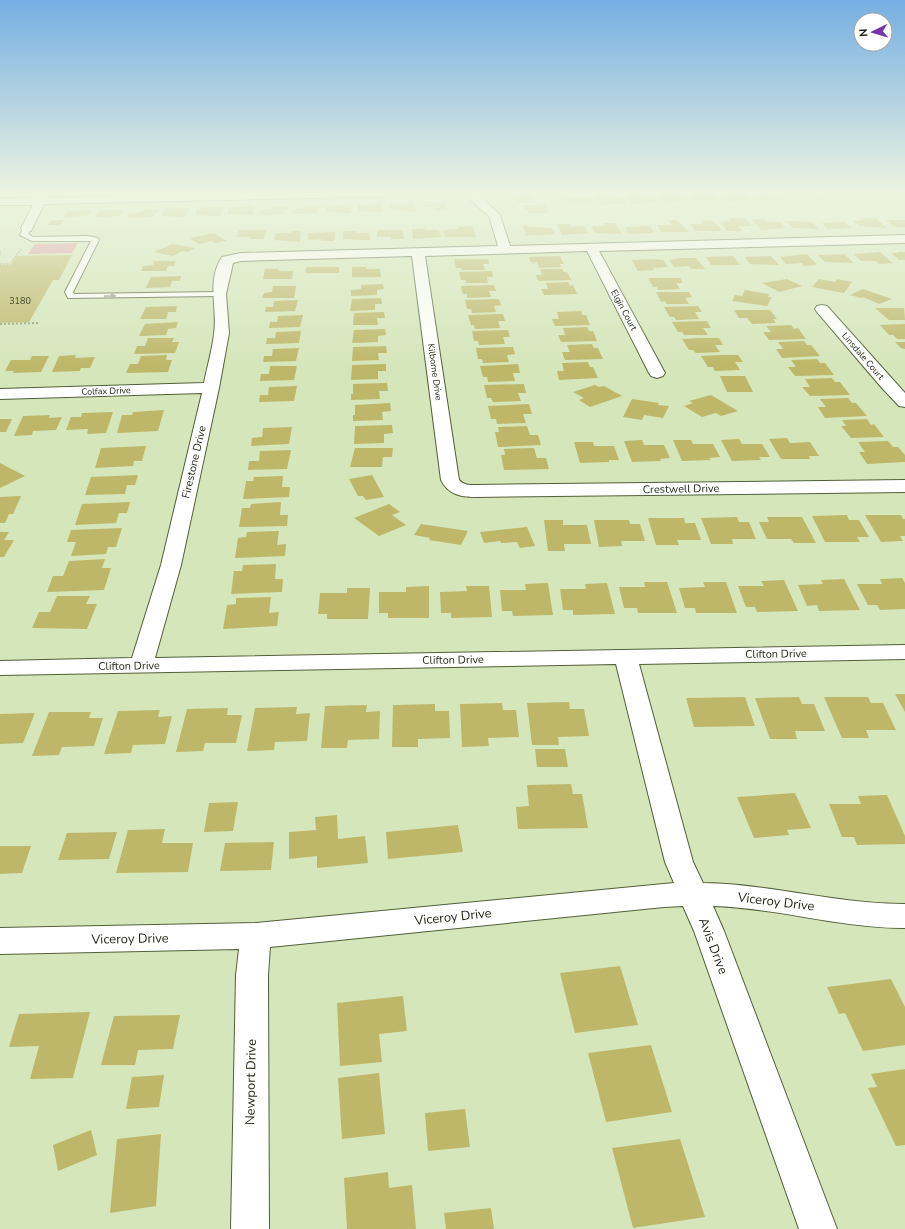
<svg xmlns="http://www.w3.org/2000/svg" width="905" height="1229" font-family="'Nunito Sans',sans-serif">
<style>
.green{fill:#de93a5}
.building{fill:#beb76a}
.lines{fill:none;stroke-linecap:round;stroke-linejoin:round}
.service-casing{stroke:#525f39;stroke-width:2}
.minor-casing{stroke:#525f39;stroke-width:2}
.path-far1{stroke:#929e7d;stroke-width:1.5;stroke-dasharray:1.5 1.5;stroke-linecap:butt}
.path{stroke:#929e7d;stroke-width:2;stroke-dasharray:2 2;stroke-linecap:butt}
.service{fill:#fff;fill-rule:evenodd}
.minor{fill:#fff;fill-rule:evenodd}
.oneway{fill:#9a9c95}
.labels{text-anchor:middle;dominant-baseline:central;stroke-width:3;stroke-linejoin:round;paint-order:stroke}
.number-label{font-size:9px;fill:#47492a}
.far-street-label{font-size:9px;fill:#1f2414;stroke:#fff}
.street-label{font-size:11px;fill:#1f2414;stroke:#fff}
.near-street-label{font-size:13px;fill:#1f2414;stroke:#fff}
</style>
<rect width="100%" height="100%" fill="#d6e6bb"/>
<path class="green" d="M78 243 72 253 28 254 35 244Z"/>
<path class="building" d="M714 193 719 200H694L689 194Z
M719 193 745 194 751 200 726 202Z
M749 193H776L782 199 757 201Z
M782 193H807L811 196 786 197Z
M812 193H838L843 197 819 199Z
M842 193H868L872 196 848 198Z
M875 193H901L905 196 881 198Z
M644 194 645 196H653L657 202 632 204 626 195Z
M657 194 684 195 689 201 663 203Z
M511 195H533L536 203H517L516 200H513Z
M614 195 615 197H622L626 203 601 205 595 196Z
M590 196 594 203H568L565 197Z
M446 201V209L435 210V207H424L423 202Z
M382 203 383 212 358 211V205Z
M395 203H414L416 212 391 210 390 204Z
M351 204V213L326 212 327 206Z
M545 204 549 213H530L528 210H525L523 205Z
M320 205 317 213 292 214V209H305V206Z
M254 206 252 215 227 214 229 208Z
M273 206H288L287 210H285L284 214 259 215 260 210 272 209Z
M203 207H222L220 216 195 215 197 209Z
M170 208H189L186 217 162 216 164 209Z
M144 209H159L157 213H155L153 217 127 218 129 213 142 212Z
M91 210 89 215 63 218 67 211Z
M99 210H123L120 216 96 217Z
M729 218H745L752 226H738L742 231H727L720 222 731 221Z
M861 218H875L887 228 859 226 853 221 864 220Z
M752 219H764L766 222H780L786 228 761 230Z
M52 220H64L60 225H48Z
M667 220H677L689 232H661L657 225H671Z
M713 220 722 231H695L690 224H703L701 221Z
M886 220H905V227H894Z
M786 221 812 222 819 229 793 228Z
M844 222 851 228 828 229 822 223Z
M603 223H615L622 234 595 233 591 226H604Z
M557 224H570L571 227 584 226 588 233 562 235Z
M473 226 476 237H445L443 230 459 229 458 227Z
M523 226 552 228 555 234 526 236Z
M650 226 654 233 629 234 625 227Z
M425 228V230H439L441 237 413 239 412 229Z
M239 230H266L264 239H250L251 237H237Z
M377 230H403L404 239H391V237H377Z
M291 231H301L300 242 274 240 275 233H290Z
M343 231H357V233H369L370 240 343 239Z
M335 232 334 241H321V239L308 240V233Z
M214 233 227 241 215 243 212 241 199 244 189 238Z
M172 244 195 248 188 252 182 251 173 256 154 252Z
M880 252 893 263 879 264 876 261H861L854 254Z
M897 252H905V260H899L891 253H898Z
M807 254 817 265 804 266 802 263 786 264 780 257Z
M844 254 854 263 825 262 818 255Z
M72 255 59 280H53L29 322 0 323V265H11L17 256Z
M560 256 564 264H560L561 267 539 268 537 262 531 263 529 257Z
M733 256 740 265H711L706 257Z
M771 256 779 265 750 264 745 257Z
M676 258H696L705 269H691L689 266 674 267 669 260 677 259Z
M454 259H488L489 264H483L485 270H462L461 268H456Z
M654 259 663 260 668 267 652 268 654 270 638 271 632 260Z
M154 261H176L174 266H168L166 271H141L143 266 153 265Z
M306 267H339V273H305Z
M352 267H366V269H380L381 277H352Z
M265 269H279L278 271H293L292 279H263Z
M540 269H562L564 272H567L571 280 538 281 536 275H542Z
M492 271 493 277H487L488 283H466L465 280H461L459 272Z
M181 276 180 281H172L170 287 146 288 151 277Z
M648 278H680L683 283H676L680 289 658 290 657 287H653Z
M787 279 802 286 779 292 762 283Z
M819 279 835 282 837 279 852 282 844 293 812 287Z
M568 282 570 286 573 285 577 294 544 295 541 289H548L546 283Z
M383 284 384 289 377 290V295L351 296V290L361 289V285Z
M494 285 496 291H489L491 297 467 298V294H463L461 286Z
M273 286H296L294 298H262L264 293 272 292Z
M863 289 892 299 879 304 863 297 861 298 850 295Z
M745 290 769 294 768 297H772L767 306 732 301 735 295 742 296Z
M656 292H689L692 297 685 298 689 304H667L665 301 661 302Z
M381 298 382 304H375V310L350 311 352 299Z
M499 299 501 305 494 306 496 312 472 313 471 309H467L465 300Z
M298 300 295 311 265 312 266 307H273L274 301Z
M177 306 176 312H168L166 319H140L146 307Z
M698 306 702 312H695L699 319 676 320 674 317H670L664 307Z
M875 308H904L905 320H889Z
M734 310H770L777 319H773L776 323 752 324 747 318H739Z
M581 311 582 315H586L590 325 555 326 552 319H559L557 312Z
M384 312 385 318H377L378 325H353L354 313Z
M503 314 505 321H498L500 328 475 329 474 325H471L468 315Z
M303 315 300 327 269 328 270 322H277L278 316Z
M707 321 711 328H703L708 335H684L682 332H678L672 322Z
M178 322 176 328 168 329 166 335 139 336 145 324Z
M905 324V339H897L893 335H889L880 325Z
M791 325 794 329 798 328 806 339 769 340 763 332H771L766 326Z
M587 327 589 331H593L597 341 561 342 558 335H565L563 328Z
M385 329 386 335 378 336V342L352 343 354 330Z
M508 330 510 337H503L505 344 479 345 478 341H474L472 331Z
M301 331 299 343 266 344 267 338H275L276 332Z
M148 338H174L172 342H179L175 353 134 354 137 346H145Z
M700 338H719L723 345H715L720 352 696 353 693 350H689L682 339Z
M804 341 807 345H811L820 356 782 358 776 349H783L778 342Z
M895 342H905V349L901 348Z
M592 344 594 348H598L603 359 565 360 562 352H570L567 345Z
M386 346 387 353H378L379 360 352 361 353 347Z
M513 347 515 354 507 355 509 362 483 363 482 359H478L476 348Z
M299 348 296 361 263 362 264 356H272L273 349Z
M76 355 75 358 95 357 90 368H81L80 371 52 372 59 356Z
M167 355 166 360H172L168 372 126 373 130 364H138L141 356Z
M720 355H738L743 362H735L740 370 715 371 713 367H708L701 356Z
M32 356H49L41 372 13 373 14 371H5L11 360H30Z
M817 359 820 363H825L834 375 795 376 788 367H796L791 360Z
M588 362 590 367H593L598 378 559 380 557 371H564L562 363Z
M386 364V371H378V379L351 380 352 365Z
M518 364 520 373H513L515 381 488 382 487 377H483L480 366Z
M270 366H297L294 380 260 381 261 374H269Z
M720 376H745L753 392H727Z
M832 378 835 382H840L850 395 810 396 802 387H810L805 379Z
M387 383 388 391H379L380 399 351 400V394H353V384Z
M524 384 526 393H518L521 401 493 402 491 398H487L484 385Z
M595 385 599 387 604 386 622 396 590 407 579 400 584 398 573 392Z
M297 386 294 401 259 402 260 395H268L269 387Z
M711 395 738 411 721 416 716 413 702 417 684 406 693 403 689 401Z
M848 398 852 403H856L867 416 825 418 818 407H826L820 399Z
M632 399 659 403 658 405 669 406 663 418 644 415 642 420 623 417Z
M390 403 391 411 382 412 383 420 353 421V415H355V405Z
M529 404 532 414H523L526 423 497 424 496 419H491L488 406Z
M164 410 158 431 117 433 122 415H132L133 412Z
M113 412 106 433 87 434 88 429 66 430 71 417H81L82 413Z
M50 415 49 418 62 417 56 430 33 431 32 435 14 436 23 416Z
M0 419H12L6 432H0Z
M867 419 871 425 874 424 884 437 851 438 841 426H846L842 420Z
M392 425 393 433 384 434V443L354 444 355 426Z
M527 426 530 435H538L541 445 498 447 495 432H499L498 427Z
M292 427 289 444 251 446 252 438 262 437 263 428Z
M787 438 790 443 810 442 819 456H809L810 459H781L769 439Z
M739 439 742 444H762L770 457H759L761 460 732 461 721 440Z
M642 440 644 445H664L670 458 660 459 661 461 632 462 624 441Z
M673 440H691L693 444H713L720 457 709 458 711 460 682 461Z
M888 441 893 447H898L905 455V462L867 464 859 452H865L858 442Z
M574 442H593L594 446H614L619 460H609V462L580 463Z
M146 446 142 461H134L133 466 95 468 101 448Z
M355 448H393L392 457H383L382 467H350Z
M534 448 537 458H546L549 469 504 470 501 455H505L504 449Z
M291 450 287 469 248 470 249 461H259L260 451Z
M0 463 25 476 0 488Z
M138 475 135 485H127L125 494 85 495 91 477Z
M372 475 384 497 366 500 363 496H358L349 479Z
M283 476 282 487H290L289 497 243 499 246 481H253L254 477Z
M21 496 13 514H9L5 523H0V497Z
M130 502 127 513H119L116 523 75 525 82 504Z
M281 502 280 515H288L287 526 239 527 242 508H250L251 504Z
M389 504 400 512 392 515 406 525 379 536 354 518Z
M847 515 849 520H859L869 537H857L860 542H825L812 516Z
M865 515H901L903 519H905V536H900L903 541 881 542Z
M737 517 739 522H749L756 539H732L733 544H711L701 518Z
M767 517H802L816 543H794L791 539H767L759 522H769Z
M648 518H684L685 523H695L701 540H677L679 545H656Z
M544 520H563V525H587L591 544H564L565 551H548Z
M594 520H629L630 524H640L645 541H621L622 546 599 547Z
M421 524 468 531 461 545 429 540 430 538 414 535Z
M527 527 535 546 520 548 517 542 501 543 500 541 484 543 480 532Z
M122 528 116 547H108L106 554 71 556 76 542H67L71 530Z
M279 531 277 545 286 544 285 556 235 558 238 538 246 537 247 532Z
M0 532H9L4 540H14L4 557H0Z
M105 559 102 568H111L104 590 47 592 53 576H63L69 561Z
M276 564 275 579H283L282 592 231 594 234 571H242L243 565Z
M902 578 905 583V609L880 610 877 605H868L857 584H882L880 579Z
M844 579 860 610 819 611 817 605 807 606 798 585 823 584 821 580Z
M784 580 798 611 757 612 755 607H746L738 586H764L761 581Z
M644 582H667L677 613H638L637 608H624L619 587H645Z
M703 582H726L737 613H696L695 608H685L679 588 705 587Z
M548 583 553 615 513 616 512 611H502L500 590H526L525 584Z
M607 583 615 614 573 615V610H563L560 589H586L585 584Z
M429 586V618H388V613H379V592H406V587Z
M466 586H489L492 617 451 618V613H441L440 592 467 591Z
M347 588H370L368 619H327V614H318L320 593H347Z
M57 596H90L86 604H97L87 629 32 628 39 612H50Z
M271 597 269 613 279 612 277 626 223 629 227 605 236 604V598Z
M895 694H905V712Z
M745 697 755 726 694 727 686 698Z
M799 697 802 704H814L825 731H795L797 739H770L755 698Z
M824 697H868L871 703H883L896 730H866L869 738H842Z
M569 702 570 709H584L589 736 558 737 559 745H532L527 703Z
M502 703 503 710H516L519 737 488 738 489 746 462 747 460 704Z
M435 704V711H449L450 738 418 739V747H392L393 705Z
M367 705 366 712 380 711 379 739 348 740 347 748H321L325 706Z
M297 707 296 714 310 713 307 741 275 742 274 750 247 751 255 708Z
M228 708 227 715H242L236 743H205L203 751 176 752 187 709Z
M160 710 158 717 172 716 165 744 133 745 131 753 104 754 118 711Z
M49 712H91L89 718H103L94 746 62 747 59 755 32 756Z
M35 713 23 743 0 744V714Z
M535 749H565L568 767H537Z
M571 784 573 794H582L588 828 518 829 516 807 529 806 527 785Z
M795 793 811 828 787 830 789 835 754 838 737 797Z
M887 795 905 836V844L857 845 854 837H842L829 804H861L858 796Z
M238 802 233 831 204 832 209 803Z
M337 815 338 839 365 836 368 863 317 868V856L289 859V832L316 830 315 817Z
M458 825 463 852 388 859 386 832Z
M165 829 162 843H193L188 872 116 873 128 830Z
M117 832 109 859 58 860 67 833Z
M274 842 271 870 220 871 225 843Z
M0 846H31L22 873 0 874Z
M620 966 638 1025 575 1033 560 973Z
M891 979 905 1007V1045L863 1051 845 1013 839 1014 827 987Z
M403 996 407 1031 379 1034 382 1062 340 1066 337 1003Z
M90 1012 73 1078 30 1079 39 1046 9 1047 19 1014Z
M180 1015 173 1049 138 1050 135 1065H101L114 1016Z
M651 1045 672 1112 606 1122 588 1053Z
M905 1069V1145L896 1146 868 1088 877 1087 871 1074Z
M379 1073 385 1134 342 1139 338 1078Z
M164 1075 159 1107 126 1109 132 1077Z
M465 1109 470 1147 428 1151 425 1113Z
M91 1130 97 1155 58 1171 53 1145Z
M161 1134 156 1206 110 1213 117 1139Z
M680 1139 705 1217 633 1228 612 1148Z
M388 1172 389 1188 412 1185 416 1229H347L344 1178Z
M491 1208 494 1229H446L444 1213Z"/>
<g class="lines">
<g class="service-casing">
<path id="service" d="M24 226H30L31 228 28 234 33 237 87 236 98 238 99 240 73 292 74 294 219 292 223 294 219 296 68 298 65 292 91 241H32L20 235Z"/>
</g>
<g class="minor-casing">
<path id="minor" d="M38 193H50L47 198 252 193H405L399 196 44 204 31 231H23L21 228 33 205H0V199L36 198Z
M465 193H477L500 215 510 246 905 235V243L599 251 665 373 663 376 657 378 651 376 649 373 587 251 425 256 459 480C464 485 469 485 475 485L905 480V492L475 497C460 497 448 494 441 480L412 256 241 261 233 263 226 294 229 333 219 388 181 565 155 658 905 645V659L639 664 693 862 703 883C771 884 837 904 905 904V928C840 928 778 908 713 906L724 931 837 1229H799L694 931 683 906 664 907 270 947 268 975 269 1229H231L236 975 239 949 0 954V928L256 923 674 883 665 862 616 664 0 675V661L132 658 161 565 202 393 0 399V389L204 383C207 367 212 351 214 334 218 309 206 281 222 257L241 253 498 246 489 216 470 200Z
M822 305 827 306 905 393V407L899 406 882 388 817 312 815 309 817 306Z"/>
</g>
<path class="path-far1" d="M0 251V255
M0 264H10L22 248"/>
<path class="path" d="M0 324 38 323"/>
<use href="#service" class="service"/>
<use href="#minor" class="minor"/>
</g>
<defs><path id="oneway-solid" d="M-6-.8H1V-3.2L6.5 0L1 3.2V.8H-6Z"/></defs>
<use class="oneway" href="#oneway-solid" transform="translate(110 296) rotate(-1)"/>
<linearGradient id="sky" x2="0" y2="1"><stop stop-color="#75afe3"/><stop offset="0.53" stop-color="#edf4e0"/><stop offset="1" stop-color="#edf4e0" stop-opacity="0"/></linearGradient>
<rect width="905" height="365" fill="url(#sky)"/>
<g class="labels">
<g class="number-label">
<text x="20" y="301">3180</text>
</g>
<g class="far-street-label">
<text transform="translate(624 310) rotate(62)">Elgin Court</text>
<text transform="translate(863 356) rotate(49)">Linsdale Court</text>
<text transform="translate(435 372) rotate(82)">Kilborne Drive</text>
<text transform="translate(106 391) rotate(-2)">Colfax Drive</text>
</g>
<g class="street-label">
<text transform="translate(194 462) rotate(-77)">Firestone Drive</text>
<text transform="translate(681 489) rotate(-1)">Crestwell Drive</text>
<text transform="translate(776 654) rotate(-1)">Clifton Drive</text>
<text transform="translate(453 660) rotate(-1)">Clifton Drive</text>
<text transform="translate(129 666) rotate(-1)">Clifton Drive</text>
</g>
<g class="near-street-label">
<text transform="translate(776 902) rotate(7)">Viceroy Drive</text>
<text transform="translate(453 917) rotate(-6)">Viceroy Drive</text>
<text transform="translate(130 939) rotate(-1)">Viceroy Drive</text>
<text transform="translate(713 946) rotate(69)">Avis Drive</text>
<text transform="translate(251 1082) rotate(-89)">Newport Drive</text>
</g>
</g>
<g transform="translate(873 32) rotate(265)"><circle r="19" fill="#ffffff" stroke="#a5a7a1"/>
<path d="M0-3L7 15L0 10L-7 15Z" fill="#7336ab"/>
<text y="-6" font-size="11" font-weight="bold" text-anchor="middle" fill="#1f2414">N</text>
</g>
</svg>
